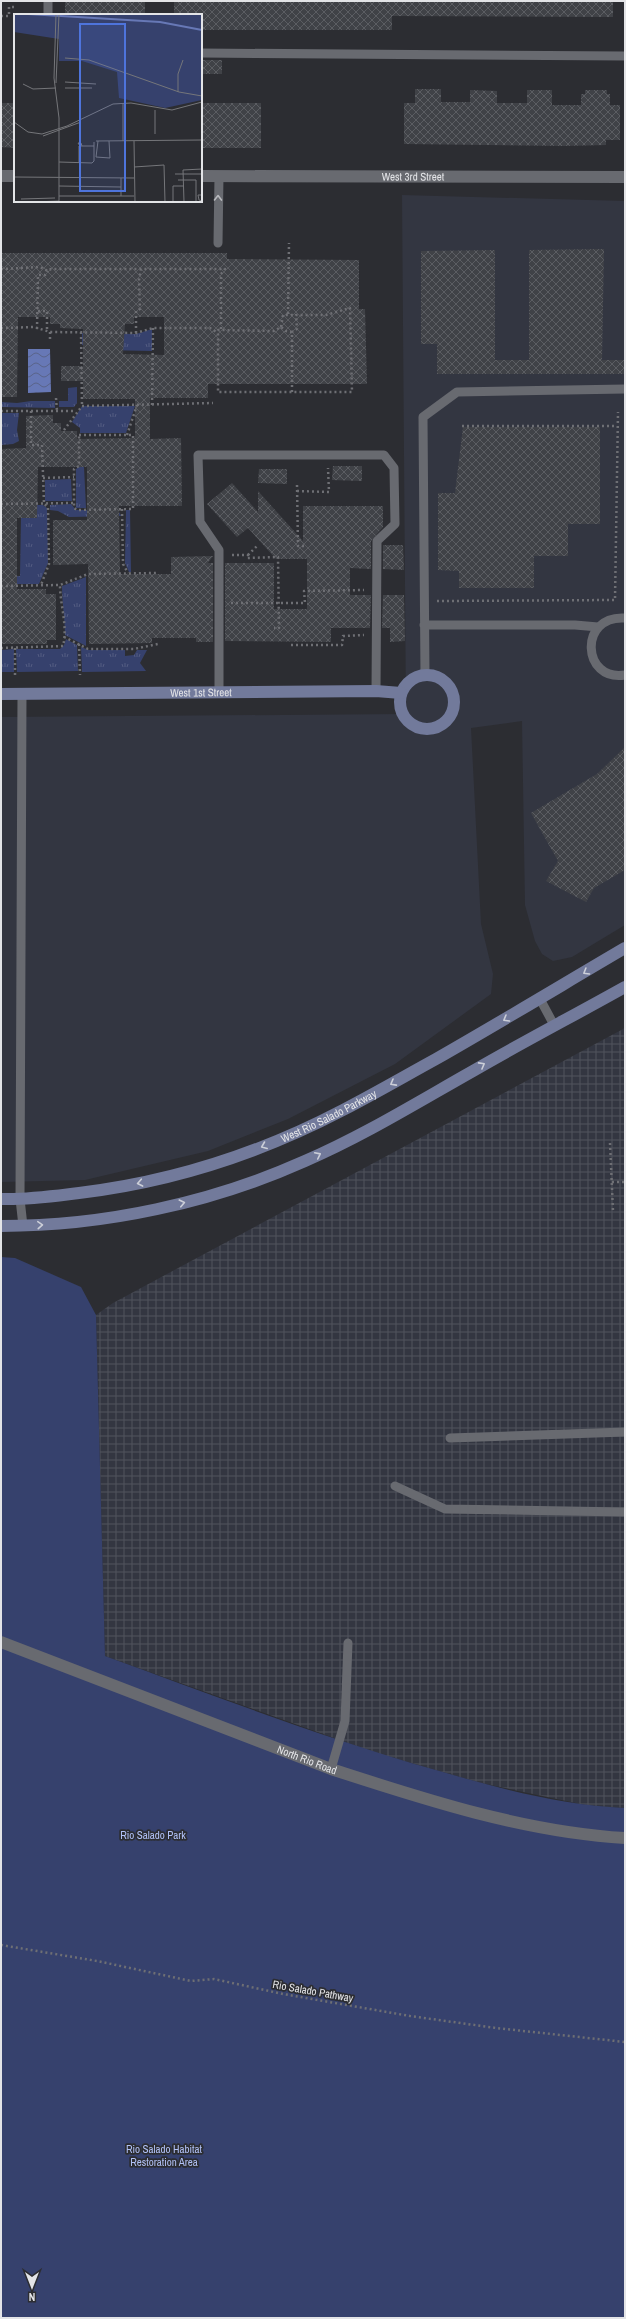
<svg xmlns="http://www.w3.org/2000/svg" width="626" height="2319" font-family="'Archivo Narrow',sans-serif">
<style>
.built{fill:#333641}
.industrial{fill:url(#industrial-grid)}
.grass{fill:url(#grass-tufts)}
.park{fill:#36416d}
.water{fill:url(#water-waves)}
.building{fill:url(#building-cross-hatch);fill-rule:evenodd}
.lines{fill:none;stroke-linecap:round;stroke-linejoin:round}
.path{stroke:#6e6f74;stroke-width:2.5;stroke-dasharray:2 3;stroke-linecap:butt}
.lane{stroke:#686a70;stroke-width:9}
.street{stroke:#686a70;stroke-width:12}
.secondary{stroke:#727a9b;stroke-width:12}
.oneway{stroke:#b8b9bd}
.oneway2{stroke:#cccfd8}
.labels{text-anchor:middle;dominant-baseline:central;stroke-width:3.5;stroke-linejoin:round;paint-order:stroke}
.street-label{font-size:11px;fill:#e3e4e7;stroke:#2c2d32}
.park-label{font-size:11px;fill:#b1c1f6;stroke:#2c2d32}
.inset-river{fill:none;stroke:#6778b6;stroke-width:2}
.inset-road{fill:none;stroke:#75767a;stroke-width:1}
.view{fill:#4e74dc;fill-opacity:0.15;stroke:#4e74dc;stroke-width:2}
.inset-edge{fill:none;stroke:#e3e4e7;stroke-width:2}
</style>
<defs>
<pattern id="industrial-grid" width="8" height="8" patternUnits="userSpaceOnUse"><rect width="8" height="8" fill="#333641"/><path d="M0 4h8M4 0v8" fill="none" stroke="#50535c"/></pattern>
<pattern id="grass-tufts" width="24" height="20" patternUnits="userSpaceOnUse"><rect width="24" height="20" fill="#36416d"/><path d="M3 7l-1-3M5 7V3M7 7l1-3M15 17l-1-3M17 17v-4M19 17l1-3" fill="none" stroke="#535c82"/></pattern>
<pattern id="water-waves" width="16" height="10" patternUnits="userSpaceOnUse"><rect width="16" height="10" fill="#6778b6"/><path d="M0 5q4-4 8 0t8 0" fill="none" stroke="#596389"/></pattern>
<pattern id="building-cross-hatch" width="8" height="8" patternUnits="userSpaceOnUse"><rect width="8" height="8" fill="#404247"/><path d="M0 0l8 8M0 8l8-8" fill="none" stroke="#5b5d62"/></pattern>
</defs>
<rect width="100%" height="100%" fill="#2c2d32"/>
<path class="built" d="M402 195 625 201V925L572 957 553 961 542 954 535 941 525 905 522 721 471 728 481 924 493 974 491 994 395 1064 288 1119 208 1151 85 1180 1 1182V717L406 714Z"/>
<path class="industrial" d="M625 1028V1808L590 1806 481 1783 373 1752 105 1656 96 1315 113 1303Z"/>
<path class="grass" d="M152 329V351L103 350 82 345V333L136 334Z
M77 387V403L74 407H59V401H68V388Z
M31 401H55V408L1 407V402L17 403Z
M82 406H135L126 433H80V428L72 422Z
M1 413H19L17 430 19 441 13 444 1 445Z
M79 467H84L86 508H76V469Z
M71 479 72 501H45V480Z
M71 504 76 510H118L121 516 69 517 58 511 50 510V505Z
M36 505H43L47 508 48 563 39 584H1V578L20 576 21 516Z
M126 510H130L131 572H129L125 563Z
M86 577V646L65 635C65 618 62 603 62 586Z
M66 639 77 645 78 671 17 672 16 649H60L64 645Z
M81 647 89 650H125V656L134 655 137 650H147L140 663 146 671 82 672Z
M14 649V672H1V650Z"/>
<path class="park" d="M1 1257 15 1258 81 1287 96 1315 105 1656C215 1696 324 1738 436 1770 497 1788 561 1805 625 1808V2318H1Z"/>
<path class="water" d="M50 349 51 392 28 393V349Z"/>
<path class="building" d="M65 1H145V15H65Z
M174 1H613V17L392 16V30H201V15H174Z
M201 60H222V74H201Z
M415 89H441V102H470V90L497 91V103H527V90H552V105H581V94H585V90H607V94H610V105H620V140H606V145L563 146 404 144V103H415Z
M1 103H15V148L1 147Z
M201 103H261V148H201Z
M604 249 602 360H625V374H437V344H421V251L495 250V360H529V250Z
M1 253H227V259L359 260V309H365L367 384H208V398H150V439L181 438 182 506H119L120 574H171V557L213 556 208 563H213V642H196V638H152V643L89 644 88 564 53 565V520H87V467H38L37 518H17V589H46V594H56V640H47V644H1V449L26 448V416L53 415V423H61V431H77V439L135 438V399H83V381H61V366H83V329L60 328V324H50V317H18L17 397H1ZM134 317H164V355L123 354 125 324H134Z
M463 427H600V524H568V556H534V588H459V571L438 570V493H455Z
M333 466H362V481L332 480Z
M259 469H287V484L258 483Z
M232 483 258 512V491L303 541V506H383V527L371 541V569L350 568V595H371L370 628H331V642L225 641V563H274V609H307V559H276L248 528 237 537 207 504Z
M383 543V545H403L404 570 383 569Z
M383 595H404L405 641 390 642V628H382Z
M625 747V870L594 888 586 902 546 881 558 861 531 813 597 774Z"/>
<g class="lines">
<path class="path" d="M1 16H9V7H16
M1 269 40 267 48 271 51 269H225L221 274V330
M38 311H47V332
M288 314 289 243
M281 327 283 315H296
M1 328 34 327 50 332 136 333 153 328H210L218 333
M37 329 38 275H45L48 271
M50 332V341
M81 332 82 406
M136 333V311L140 309 139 280 141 269
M292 392V332L286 331 281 327 274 331 218 330V392H352L350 308 326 315H296L297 329 292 332
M56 398 57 411
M152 405 153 328
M1 411H76
M31 411V445H42L44 504 48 507 49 564 41 585
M462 426H617
M64 430 82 406 213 403
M79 435H133V509L77 510 74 508V469L79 466Z
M127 435 137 405
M43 478 74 477
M297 485 298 546H307
M297 491 329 492 328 468
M1 504 74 503
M122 509 123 564 128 573
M232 555H248L247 558 278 557 279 628H274
M248 555 258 545
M1 586 60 585 88 574 157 573
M437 601 615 600 618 412
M231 603H305L304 591 364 590
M64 637 88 649H134L158 644
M79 644 80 675
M291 645H342L343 636 364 635
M1 648 63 646C68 626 60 605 60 585
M15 648V675
M610 1143 613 1211
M612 1182H625
M1 1945 97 1961 191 1981 214 1979 283 1994 410 2016 496 2028 625 2042"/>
<path class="lane" d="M48 1V15
M201 53 625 56
M218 243 219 176
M625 618C578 615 582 682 625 675
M424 625H575L598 627
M425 676 423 417 457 392 625 389
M219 692V550L200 522 198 455H384L394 468 395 524 377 541 376 691
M22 694 20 1199 23 1226
M540 999 554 1025
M450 1438 625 1432
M395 1486 445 1509 625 1512
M331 1769 345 1721 348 1643"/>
<g class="street">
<path d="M1 176H15"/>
<path id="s1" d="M201 176 625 177"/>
<path id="s2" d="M1 1642 331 1769C426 1800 525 1832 625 1838"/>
</g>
<g class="secondary">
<circle cx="427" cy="702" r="27"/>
<path id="s3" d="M1 694 376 691 401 693"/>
<path id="s4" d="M1 1199C27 1200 54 1196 79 1193 171 1182 261 1153 343 1110 374 1094 405 1076 436 1059 499 1023 562 985 625 948"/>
<path d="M1 1226C104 1226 211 1203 305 1161 363 1136 418 1102 473 1071 523 1042 575 1015 625 987"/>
</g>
</g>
<defs><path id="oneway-chevron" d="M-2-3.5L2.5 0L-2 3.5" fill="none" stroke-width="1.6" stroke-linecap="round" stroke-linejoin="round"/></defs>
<use class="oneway" href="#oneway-chevron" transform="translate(218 198) rotate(-89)"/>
<g class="oneway2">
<use href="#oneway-chevron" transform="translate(586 972) rotate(149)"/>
<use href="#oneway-chevron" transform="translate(506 1019) rotate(150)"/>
<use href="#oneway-chevron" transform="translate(482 1065) rotate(-29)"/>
<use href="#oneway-chevron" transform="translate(393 1083) rotate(151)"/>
<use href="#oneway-chevron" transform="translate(264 1146) rotate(158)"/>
<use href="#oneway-chevron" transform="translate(318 1155) rotate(-26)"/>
<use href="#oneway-chevron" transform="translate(140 1183) rotate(169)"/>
<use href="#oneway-chevron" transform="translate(182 1203) rotate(-13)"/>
<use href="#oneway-chevron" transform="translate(40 1225) rotate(-4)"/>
</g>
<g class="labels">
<g class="street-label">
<text stroke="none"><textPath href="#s1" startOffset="212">West 3rd Street</textPath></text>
<text stroke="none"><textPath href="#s3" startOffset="200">West 1st Street</textPath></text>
<text stroke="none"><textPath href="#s4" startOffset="341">West Rio Salado Parkway</textPath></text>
<text stroke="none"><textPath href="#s2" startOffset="328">North Rio Road</textPath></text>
<text transform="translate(313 1991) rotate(10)">Rio Salado Pathway</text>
</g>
<g class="park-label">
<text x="153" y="1835">Rio Salado Park</text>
<text x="164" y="2149">Rio Salado Habitat<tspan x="164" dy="13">Restoration Area</tspan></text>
</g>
</g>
<g transform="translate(14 14)">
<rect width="188" height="188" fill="#2c2d32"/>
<path d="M0 0H188V86L151 94 105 84 103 58 68 47H45V25L0 18Z" fill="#36416d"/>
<path class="inset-river" d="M14 0 146 8 188 16"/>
<path class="inset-road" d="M42 0 40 64 45 104V188M51 44 75 46 165 78 188 82M51 68 82 70M42 69 45 0M9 70 19 75 42 74M51 74H78M164 78V60L169 46M109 89V127M141 96V120M0 108 14 118 28 120 53 112 99 90 117 89 158 96 188 88M29 122 67 108M82 127 188 126M84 127 82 143 96 144 95 127M120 127 121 188M65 132V149M68 132 67 129H64L66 132H80M45 148 78 149 80 147V128M120 153 150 151 151 188M161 160H188M0 163 120 164M164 166H182V188M45 172 107 173M188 181H184L185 186 188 187M45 182H120M107 182V164M7 185 41 184M20 188 45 187M159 188V172H170M170 188 169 156 188 155"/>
<path class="view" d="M66 10H111V177H66Z"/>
<rect width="188" height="188" class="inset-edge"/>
</g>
<rect width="626" height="2319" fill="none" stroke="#e3e4e7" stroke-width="4"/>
<g transform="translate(32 2287) rotate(180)" stroke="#2c2d32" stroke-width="3" paint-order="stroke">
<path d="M0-3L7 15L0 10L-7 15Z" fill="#e3e4e7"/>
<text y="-6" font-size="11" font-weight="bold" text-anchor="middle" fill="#e3e4e7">N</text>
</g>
</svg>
